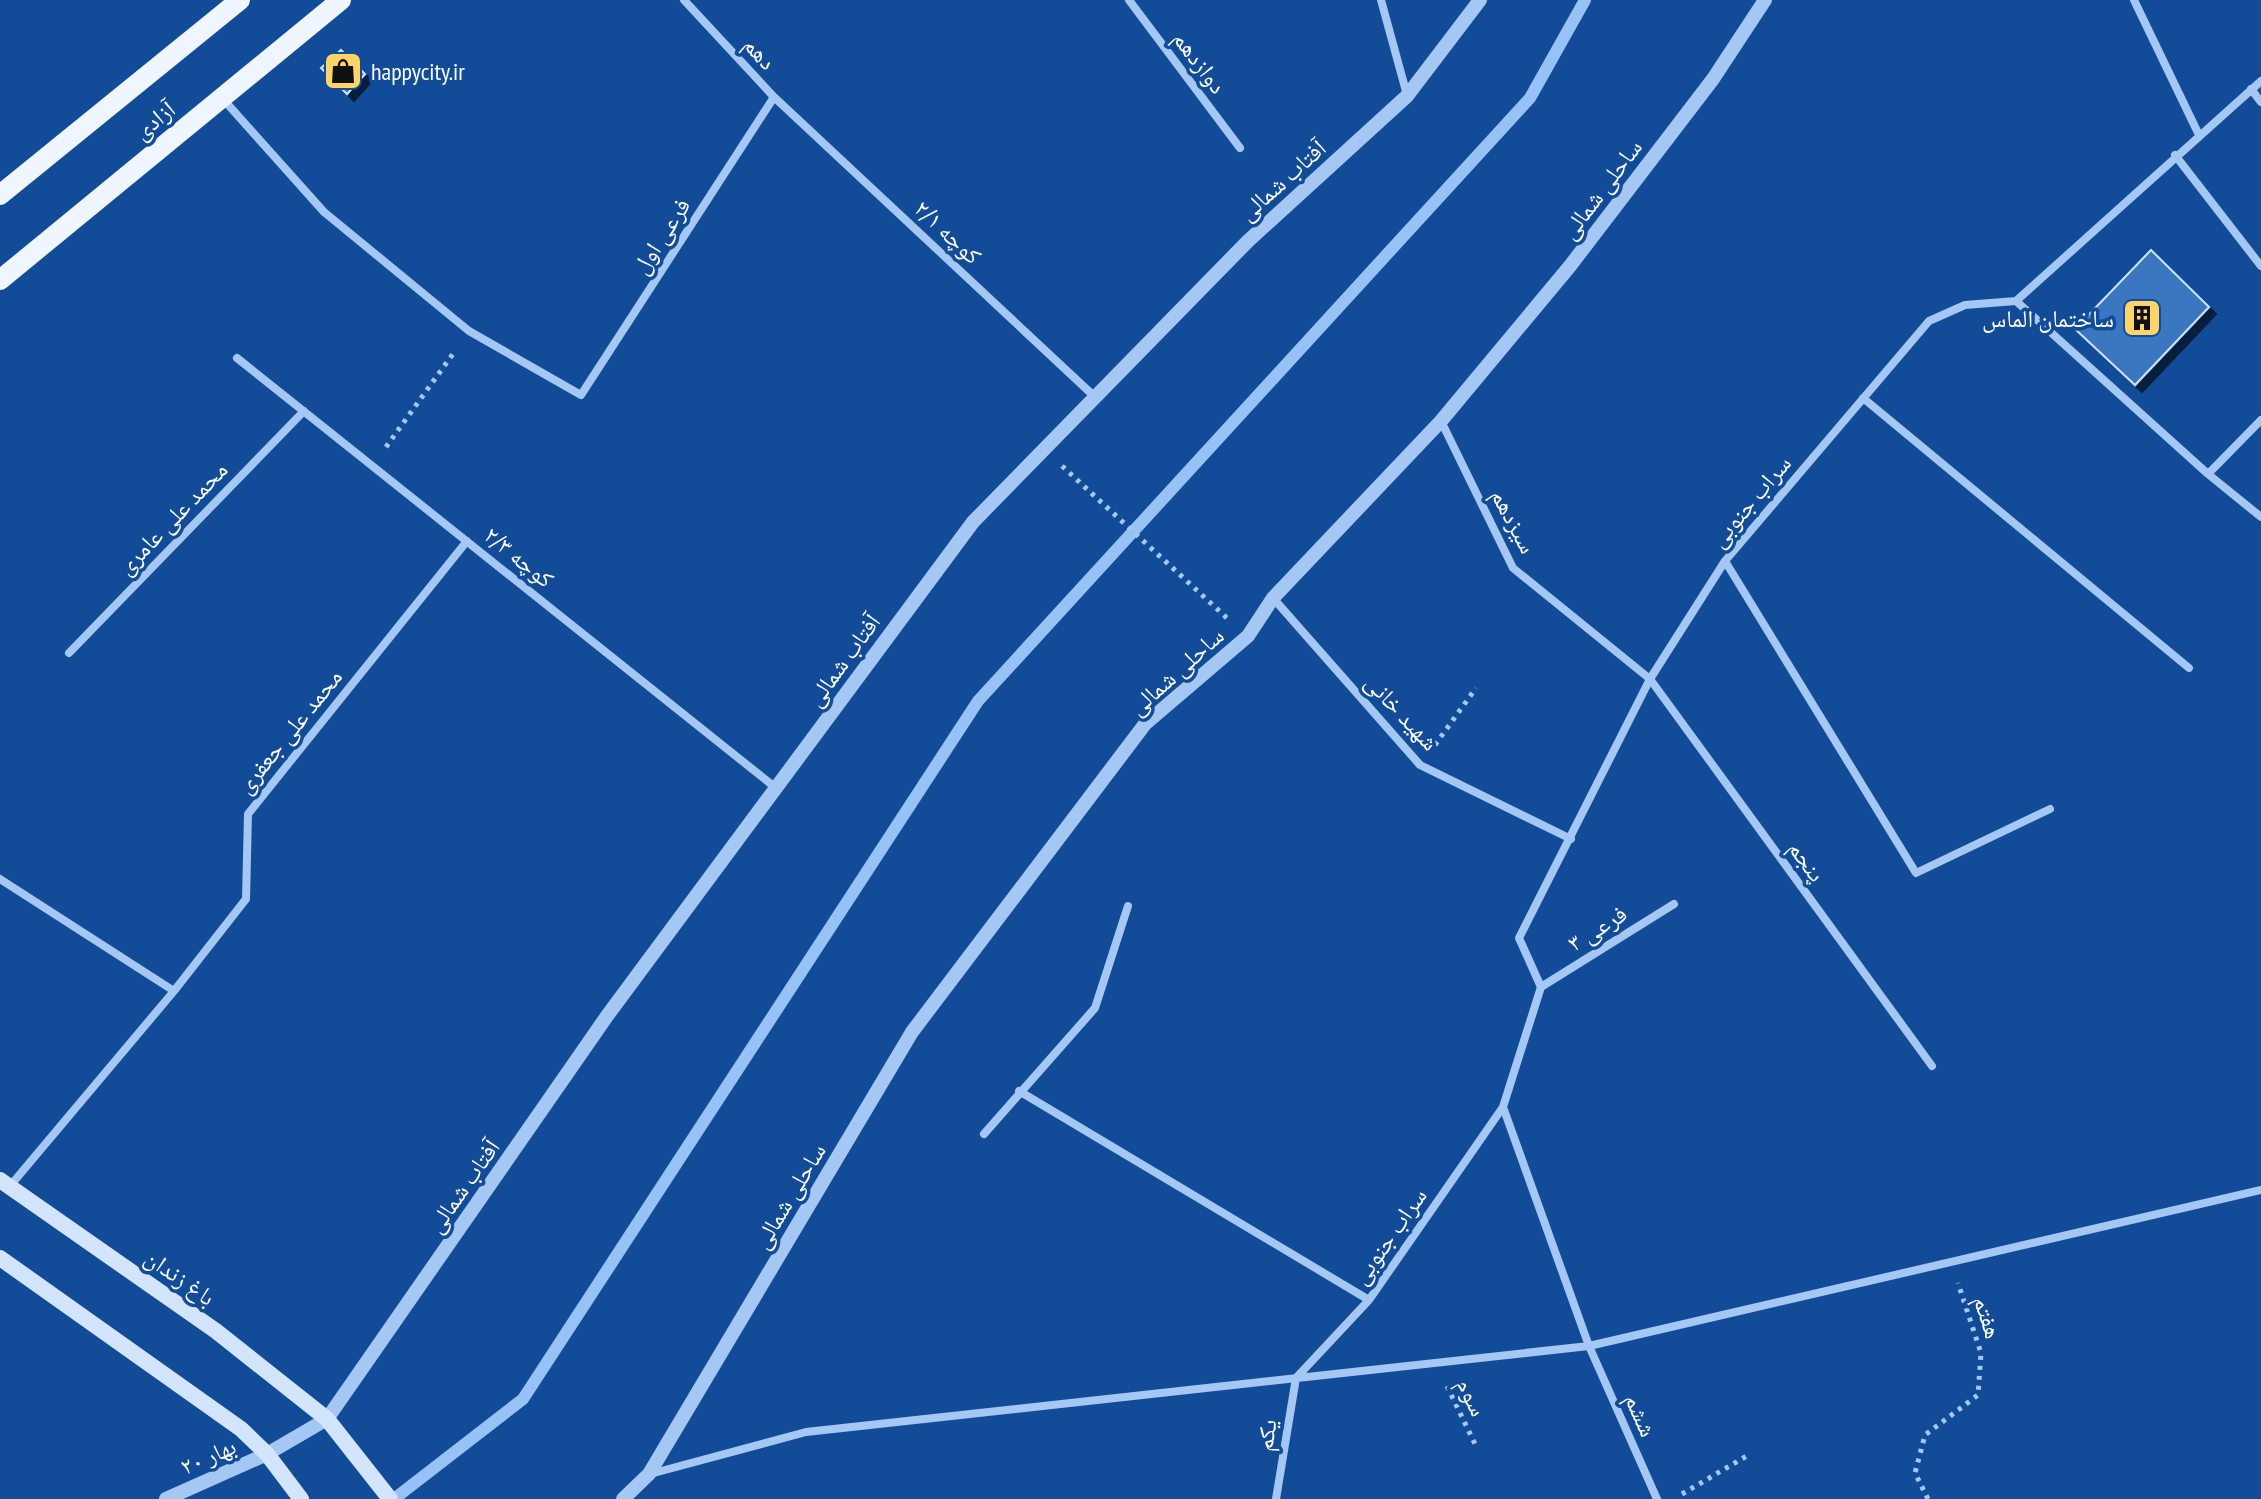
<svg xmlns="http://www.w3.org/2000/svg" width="2261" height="1499" font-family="'PT Sans Narrow','Noto Naskh Arabic',sans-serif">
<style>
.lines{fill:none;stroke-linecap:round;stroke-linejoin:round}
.stream{stroke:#96c2f6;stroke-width:12}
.building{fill:#3b76c0;stroke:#cce2fd;stroke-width:2;filter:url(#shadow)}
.path{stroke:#a4c7f3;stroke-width:5;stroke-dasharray:4 6;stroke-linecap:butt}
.minor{stroke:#a4c7f3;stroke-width:8}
.tertiary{stroke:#a4c7f3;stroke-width:14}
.secondary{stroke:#d3e5fd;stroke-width:16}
.primary{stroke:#f0f6ff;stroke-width:20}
.labels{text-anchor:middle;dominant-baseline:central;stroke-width:7;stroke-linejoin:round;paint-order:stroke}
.street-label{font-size:24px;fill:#fff;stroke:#124c98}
.poi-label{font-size:24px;fill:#fff;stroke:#124c98;text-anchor:start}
</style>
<defs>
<filter id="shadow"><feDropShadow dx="7" dy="7" stdDeviation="0" flood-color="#0009"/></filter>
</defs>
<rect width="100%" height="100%" fill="#124c98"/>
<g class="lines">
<path class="stream" d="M394 1499 523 1399 978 701 1530 98 1585 0"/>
</g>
<path class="building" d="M341 50 365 74 347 94 321 68Z
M2151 250 2209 307 2135 385 2075 329Z"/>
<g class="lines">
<path class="path" d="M386 447 455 351
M1062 466 1228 619
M1435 745 1476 688
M1447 1386 1476 1446
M1682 1494 1750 1454
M1928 1499 1915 1473 1925 1435 1978 1395 1981 1353 1958 1283"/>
<path class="minor" d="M684 0 774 97 1095 397
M1129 0 1240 148
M1381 0 1407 95
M2134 0 2199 135
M2251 89 2261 102
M223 99 324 212 469 331 581 395 774 97
M2175 155 2261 266
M2016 301 2208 474 2261 517
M237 358 776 788
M1863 398 2189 668
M1441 421 1513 568 1650 679 1932 1066
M2208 474 2261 420
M1725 561 1916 873 2050 809
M1273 598 1420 765 1571 839
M69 653 304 411
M0 879 174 991 246 899 248 814 467 541
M1541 987 1674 904
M1019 1091 1369 1300
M984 1134 1095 1008 1128 906
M10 1186 174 991
M650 1474 806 1432 1589 1346 2261 1190
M1276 1499 1296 1378 1369 1300 1503 1107
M1657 1499 1589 1346 1503 1107 1541 987 1519 938 1650 679 1725 561 1929 321 1965 305 2016 301 2261 81"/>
<path class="tertiary" d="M166 1499 267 1454 327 1419 607 1016 973 522 1248 241 1407 96 1480 0
M623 1499 649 1474 912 1032 1145 724 1248 636 1273 598 1441 421 1570 266 1713 79 1765 0"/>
<path class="secondary" d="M0 1180 216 1331 327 1419 390 1499
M0 1258 241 1429 267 1454 301 1499"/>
<path class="primary" d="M0 195 240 0
M0 280 341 0"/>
</g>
<defs>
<g id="shop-square" transform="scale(2)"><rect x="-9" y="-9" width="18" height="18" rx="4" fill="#ffd466" stroke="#124c98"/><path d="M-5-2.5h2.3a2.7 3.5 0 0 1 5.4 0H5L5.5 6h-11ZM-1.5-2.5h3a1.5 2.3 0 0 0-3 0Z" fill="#111"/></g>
<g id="building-square" transform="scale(2)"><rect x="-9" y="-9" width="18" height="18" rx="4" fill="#ffd466" stroke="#124c98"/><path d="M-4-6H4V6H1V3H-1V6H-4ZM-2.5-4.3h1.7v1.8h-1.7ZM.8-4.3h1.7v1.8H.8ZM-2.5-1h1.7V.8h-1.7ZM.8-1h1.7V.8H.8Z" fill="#111"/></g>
</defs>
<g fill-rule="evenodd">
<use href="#shop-square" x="343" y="71"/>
<use href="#building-square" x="2142" y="318"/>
</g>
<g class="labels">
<g class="street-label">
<text transform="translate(760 53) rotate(47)">دهم</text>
<text transform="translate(1200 62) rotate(53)">دوازدهم</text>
<text transform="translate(154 120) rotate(-39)">آزادی</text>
<text transform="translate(1282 180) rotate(-42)">آفتاب شمالی</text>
<text transform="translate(1601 189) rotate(-53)">ساحلی شمالی</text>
<text transform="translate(948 232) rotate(43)">کوچه ۲/۱</text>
<text transform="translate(661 236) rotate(-57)">فرعی اول</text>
<text transform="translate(1750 501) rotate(-50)">سراب جنوبی</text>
<text transform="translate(172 518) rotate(-46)">محمد علی عامری</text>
<text transform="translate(1514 521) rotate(62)">سیزدهم</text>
<text transform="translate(519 557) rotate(39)">کوچه ۲/۳</text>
<text transform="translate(843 660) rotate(-54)">آفتاب شمالی</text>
<text transform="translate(1176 671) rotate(-42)">ساحلی شمالی</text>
<text transform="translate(1402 712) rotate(47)">شهید خانی</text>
<text transform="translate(289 731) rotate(-51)">محمد علی جعفری</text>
<text transform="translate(1807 861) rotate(54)">پنجم</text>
<text transform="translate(1597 928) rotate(-32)">فرعی ۳</text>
<text transform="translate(463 1186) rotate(-55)">آفتاب شمالی</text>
<text transform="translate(789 1196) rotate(-59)">ساحلی شمالی</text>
<text transform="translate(1389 1236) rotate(-55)">سراب جنوبی</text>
<text transform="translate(180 1277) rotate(35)">باغ زندان</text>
<text transform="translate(1988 1317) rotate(72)">هفتم</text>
<text transform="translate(1472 1397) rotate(64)">سوم</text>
<text transform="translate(1641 1415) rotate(66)">ششم</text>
<text transform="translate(1266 1435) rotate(-81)">یکم</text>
<text transform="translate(208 1456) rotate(-24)">بهار ۲۰</text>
</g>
<g class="poi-label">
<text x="371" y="71">happycity.ir</text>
<text x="2114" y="318" text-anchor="end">ساختمان الماس</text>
</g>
</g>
</svg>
